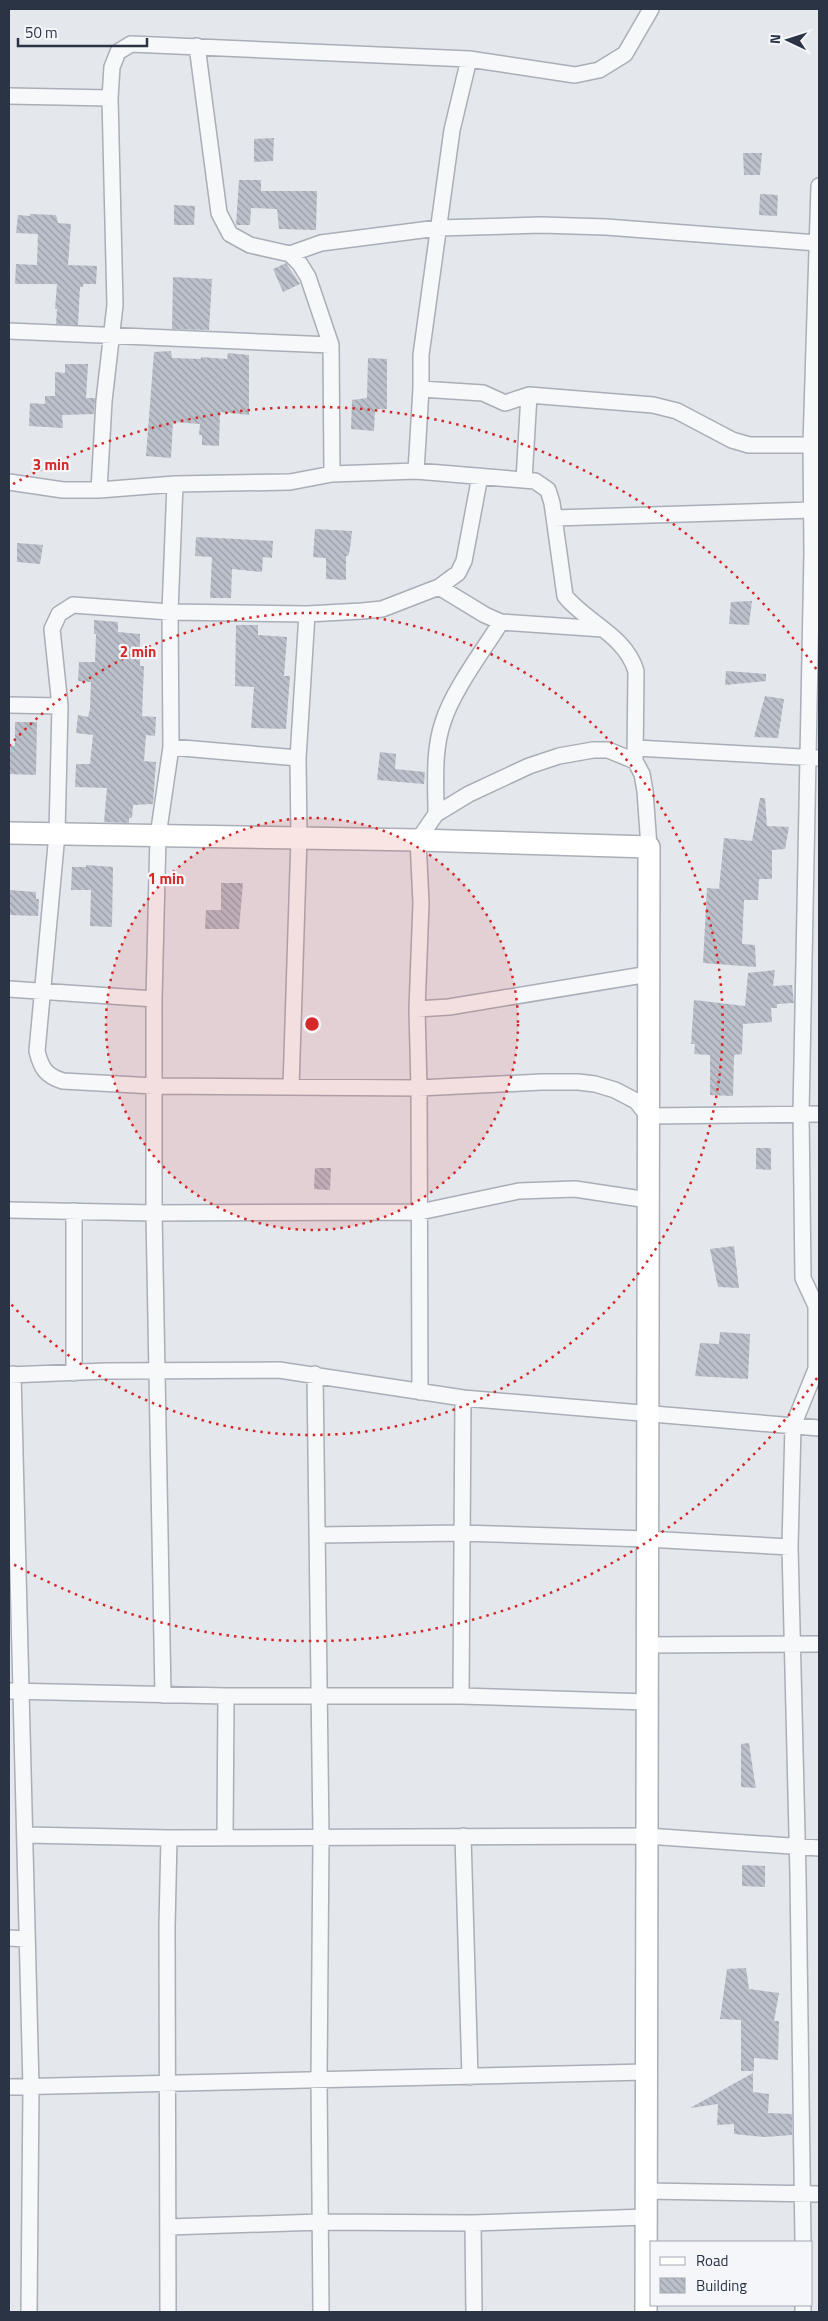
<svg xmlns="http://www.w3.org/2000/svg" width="828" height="2321" font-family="'Titillium Web',sans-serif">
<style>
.building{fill:url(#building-back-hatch)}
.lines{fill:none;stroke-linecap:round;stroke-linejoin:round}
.street-casing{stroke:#a9aeb7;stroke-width:18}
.secondary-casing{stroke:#a9aeb7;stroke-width:24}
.street{stroke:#f7f8fa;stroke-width:15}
.secondary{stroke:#fff;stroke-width:21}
.ring{fill:none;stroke:#d62828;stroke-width:2.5;stroke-dasharray:2.5 5}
.centre{fill:#d62828;stroke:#f4f6f9;stroke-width:2.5}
.ring-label{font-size:15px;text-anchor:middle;font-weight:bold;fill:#d62828;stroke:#f4f6f9;stroke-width:4.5;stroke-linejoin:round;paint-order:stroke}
</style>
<defs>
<pattern id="building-back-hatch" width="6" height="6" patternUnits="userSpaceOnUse" patternTransform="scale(1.25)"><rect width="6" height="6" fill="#bbc0ca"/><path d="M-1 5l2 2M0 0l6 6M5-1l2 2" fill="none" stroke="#989da6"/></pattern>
</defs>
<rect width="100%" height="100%" fill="#e4e7ec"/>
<path class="building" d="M274 138 273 161 254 162V139Z
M743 153H762L760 175H744Z
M239 180H261V191H317L316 230 279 229 277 209 251 208 250 225H236Z
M760 194 778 195 777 216 759 215Z
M174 205 195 206 194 225H174Z
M30 214 56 215 58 223 71 224 68 265 97 266 96 284H83V287H80L78 325 56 324 57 309H55L57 284H15L16 264 37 265 38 234 16 233 18 215 30 216Z
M286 263 300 284 283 292 273 269Z
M173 277 212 279 209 330 172 329Z
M171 351 172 358 201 359V357L227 359 228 353 249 355V415L220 412 219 446 202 445V435H199L200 424 173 422 171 458 146 456 154 352Z
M368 358 387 359V409H375L374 431 351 429 352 400 367 398Z
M65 364H88L86 398H95L94 414 62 415 63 428 29 426 30 403 45 404V396H55V372L65 373Z
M315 529 352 531 350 549 348 556H346V580L326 579V558L313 557Z
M196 537 273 541 272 558 263 557 262 572 232 569 231 598H210L212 557 195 556Z
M17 543 43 545 40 564 17 562Z
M752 601 749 625 729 624 731 602Z
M94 620 118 622V632L140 634V666H144L142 716 156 717 155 736 146 735 144 761 156 762 153 804 133 805 132 818H129V823L104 822 107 788 75 787 76 764H90L93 735 76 733 78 715 88 717 90 709 91 682 78 681 79 662H95L96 634H94Z
M236 625H258V635L287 637 284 676H290L286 729 251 728 254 687 235 686Z
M726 671 766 674V681L725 685Z
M765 696 784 699 778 738 754 737Z
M15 722H37L36 775 9 774V745L15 746Z
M380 752 396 754 395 769 425 772 424 784 377 780Z
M760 798H765L767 826 789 827 785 849 772 850V879H759L758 900H744L742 944 755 945 756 967 703 963 707 888 719 889 724 838 752 841Z
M86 865 113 867 112 927 90 926 91 890H71L72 867H86Z
M221 883H243L239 929H205L206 910H221Z
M9 890 36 892V899H39L38 916 9 915Z
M775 970 773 986 792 985 794 1003 777 1004V1008H771L772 1022 743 1024 742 1054 734 1055 733 1096 710 1095V1055L694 1054 695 1044H691L694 1000 745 1006 748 973Z
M756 1148H771V1170L756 1169Z
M315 1168H331L330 1190 314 1189Z
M734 1246 739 1288 718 1287 710 1249Z
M720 1332 750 1334 748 1379 695 1376 700 1343 719 1344Z
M749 1743 754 1777 756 1788 741 1787V1744Z
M742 1865 765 1866V1887L742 1886Z
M746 1968 749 1989 779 1993 774 2021H779L778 2060 754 2058V2071H741V2020L720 2019 727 1969Z
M753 2073V2092L769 2094 768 2113 792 2114V2135L765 2137 734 2134V2124L717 2125 718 2104 690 2108Z"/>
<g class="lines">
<g class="street-casing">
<path id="street" d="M197 46 219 213 230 234 250 245 290 254 300 264 308 277 331 345 332 474
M9 96 110 98
M290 254 321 243 438 228 541 225 606 227 817 243
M9 331 331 345
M421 389 483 393 505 403 529 395 653 405 677 411 732 440 749 445H811
M416 471 421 389V355L452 130 469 59
M480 476 464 561 458 573 439 587 382 609 362 611 307 614 170 612 73 605 59 614 52 629 60 706 57 834 37 1051C41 1068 46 1076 63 1081L154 1086 419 1088 542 1082H578L595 1084 615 1090 636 1101 648 1116 819 1114
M524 480 529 395
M9 482 63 490H99L175 484 290 482 332 474 416 471 535 481 548 490 552 503 565 596C587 623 625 635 636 671L635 761
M99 490 104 401 115 305 110 98 112 67 118 52 131 44 469 59 575 75 599 70 625 54 651 9
M554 518 812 510
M439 587 485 615 501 622 603 629
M9 705 60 706
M171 747 298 758
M636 748 819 758
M436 814C436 783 433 751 443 722 453 690 483 651 501 622
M9 989 154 999
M417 1009 449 1007 649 974
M291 1087 299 838 298 758 307 614
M9 1210 154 1213 420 1212 519 1191 575 1189 648 1200
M74 1373V1211
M13 1374 31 2087 29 2312
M315 1374 321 1837 319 2080 321 2312
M9 1375 106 1371 279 1370 463 1398 819 1428
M420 1392 419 1088 417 1009 421 903 418 840 436 814 469 794 529 766 559 756 593 750H608L635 761 642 774 645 791 649 847
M317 1535 461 1533 647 1539 790 1547
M647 1645 819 1644
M9 1691 226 1696H461L647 1702
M163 1695 154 1213V999L158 836 171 747 170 612 175 484
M461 1696 463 1398
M25 1835 169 1838
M463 1836 470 2077
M225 1837 226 1696
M9 1938 27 1939
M9 2087 646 2072
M646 2191 819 2194
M473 2223 474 2312
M169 2227 320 2222 473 2223 646 2217
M803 2242 798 1875 790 1547 793 1426 816 1369V1306L803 1278 801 1113 812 553 811 445 819 186
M168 2312 167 1926 169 1838 647 1836 819 1848
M803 2312V2305"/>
</g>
<g class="secondary-casing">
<path id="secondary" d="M9 833 418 840 649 847 646 2312"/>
</g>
<use href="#street" class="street"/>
<use href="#secondary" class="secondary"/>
</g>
<circle cx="312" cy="1024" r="206" fill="#d62828" fill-opacity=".12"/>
<g class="ring">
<circle cx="312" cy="1024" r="206"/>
<path d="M9 746A411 411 0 1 1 9 1302"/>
<path d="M817 1378A617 617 0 0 1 13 1564M13 484A617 617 0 0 1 817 670"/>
</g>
<circle cx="312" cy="1024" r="8" class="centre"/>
<g class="ring-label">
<text x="51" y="470">3 min</text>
<text x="138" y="657">2 min</text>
<text x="166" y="884">1 min</text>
</g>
<rect width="828" height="2321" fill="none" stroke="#2b3445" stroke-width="20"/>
<rect x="650" y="2241" width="162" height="65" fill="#f4f6f9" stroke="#a4a8b1"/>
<rect x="660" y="2257" width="25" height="8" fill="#ffffff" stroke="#a4a8b1"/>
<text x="696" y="2266" font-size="15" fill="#2b3445">Road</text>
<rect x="660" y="2278" width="25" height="15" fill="url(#building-back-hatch)" stroke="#a4a8b1"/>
<text x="696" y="2291" font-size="15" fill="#2b3445">Building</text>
<g transform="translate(788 40) rotate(274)" stroke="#f4f6f9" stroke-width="4" paint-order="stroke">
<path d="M0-4L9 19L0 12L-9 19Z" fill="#2b3445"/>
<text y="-8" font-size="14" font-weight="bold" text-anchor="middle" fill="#2b3445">N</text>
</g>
<path d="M18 38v8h129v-8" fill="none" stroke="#2b3445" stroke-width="2.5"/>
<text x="25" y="38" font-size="15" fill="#2b3445" stroke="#f4f6f9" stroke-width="4" paint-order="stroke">50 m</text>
</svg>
